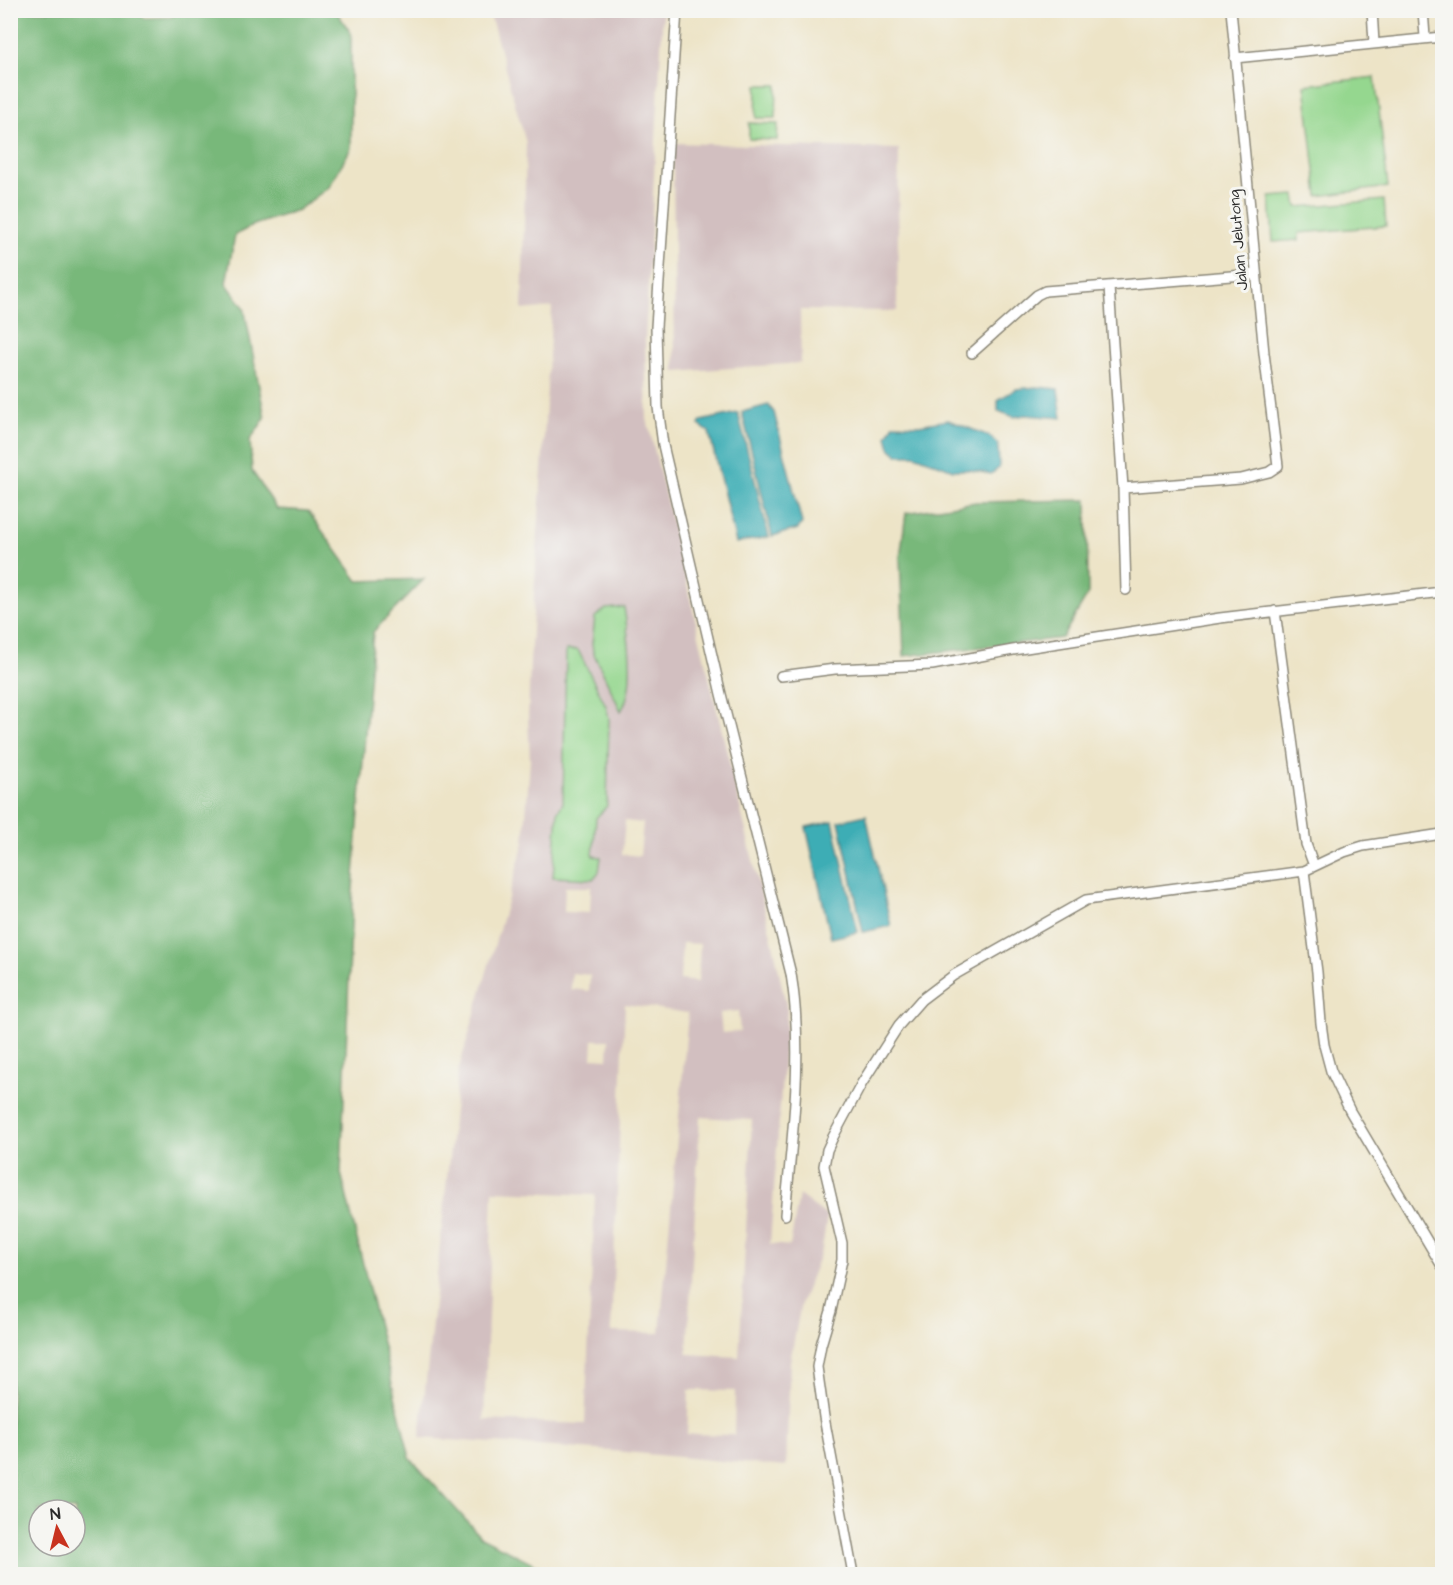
<svg xmlns="http://www.w3.org/2000/svg" width="1453" height="1585" font-family="'Architects Daughter',sans-serif">
<style>
.industrial{fill:#d2bfc0;fill-rule:evenodd}
.green{fill:#95d78f;stroke:#60815d;stroke-width:1.5}
.forest{fill:#78b87a;stroke:#527252;stroke-width:1.5;fill-rule:evenodd}
.water{fill:#3cadb5;stroke:#346c70;stroke-width:1.5}
.lines{fill:none;stroke-linecap:round;stroke-linejoin:round}
.minor-casing{stroke:#8c8879;stroke-width:12}
.minor{stroke:#fff;stroke-width:9}
.labels{text-anchor:middle;dominant-baseline:central;stroke-width:6;stroke-linejoin:round;paint-order:stroke}
.street-label{font-size:16px;fill:#2b2b2b;stroke:#f6f6f2}
</style>
<rect width="100%" height="100%" fill="#f6f6f2"/>
<filter id="ink" filterUnits="userSpaceOnUse"><feTurbulence type="fractalNoise" baseFrequency=".0167" numOctaves="2"/><feDisplacementMap in="SourceGraphic" scale="12" xChannelSelector="R" yChannelSelector="G"/><feConvolveMatrix kernelMatrix="1 2 1 2 8 2 1 2 1" color-interpolation-filters="sRGB"/></filter>
<filter id="wash" filterUnits="userSpaceOnUse"><feTurbulence type="fractalNoise" baseFrequency=".008" numOctaves="4" result="noise"/><feDisplacementMap in="SourceGraphic" scale="24" xChannelSelector="R" yChannelSelector="G"/><feGaussianBlur stdDeviation="1.35" result="paint"/><feColorMatrix in="noise" values="0 0 0 0 0 0 0 0 0 0 0 0 0 0 0 0 0 1.4 0 .05"/><feComposite in="paint" operator="in"/></filter>
<g filter="url(#wash)">
<rect width="100%" height="100%" fill="#ede4c7"/>
<path class="industrial" d="M489 11H663L645 340 647 419 774 948 787 1010 770 1244 790 1246 799 1195 827 1216 822 1249 801 1303 790 1362 786 1467 625 1452 420 1438 458 1072 524 843 530 760 528 718 530 662 552 307 522 310 526 143ZM563 803 596 818 593 857H600L553 876 558 811ZM625 821 643 823 640 856 622 854ZM565 887H591L590 913 564 912ZM682 943 700 944 698 982 680 980ZM572 973 590 975 589 991 571 989ZM625 1004 688 1013 660 1333 611 1332ZM738 1011 740 1031 722 1033 720 1013ZM593 1040H609L608 1059 592 1058ZM700 1117 752 1120 739 1357 687 1354ZM493 1191 595 1195 585 1424 484 1420ZM689 1390 735 1391 734 1435 687 1434Z
M673 143 899 149 897 311 800 310 801 363 675 372Z"/>
<path class="green" d="M1375 77 1388 187 1318 196 1305 85Z
M757 85H777L776 118H756Z
M749 123 778 124 777 140 749 139Z
M1295 195 1297 207 1384 200 1386 226 1299 233V240L1273 242 1270 197Z
M624 607C628 634 637 687 621 711L593 652 592 644 595 617 606 609Z
M566 650H578L606 706 609 718 607 806 596 818 593 856 601 857 599 872 593 879 553 877 558 811 563 803Z"/>
<path class="forest" d="M179 11H336L351 33V148L329 187 298 210 254 225 235 235 226 283 244 307 265 418 250 440 252 471 277 509 308 511 358 581 424 579 373 632 352 902 341 1173 410 1458 481 1537 545 1569 547 1574H11V11H136L144 18 171 17ZM39 1510H75V1546H39Z
M1087 500 1088 594 1062 638 904 656 900 558 906 513 976 502Z"/>
<path class="water" d="M1037 387 1058 389 1062 418 1025 415 1014 417 998 411V400L1016 389Z
M768 405 774 412 802 523 798 529 772 536 742 412Z
M738 413 769 537 736 543 709 432 699 425 701 421Z
M948 420 989 436 998 444 999 468 991 474 970 470H953L915 455H898L890 448 887 436 894 424 919 425Z
M866 815 891 926 863 932 839 821Z
M833 821 858 932 831 938 806 827Z"/>
</g>
<g filter="url(#ink)">
<g class="lines">
<g class="minor-casing">
<path id="minor" d="M677 10 656 327 658 407 663 445 721 694 791 974C804 1053 792 1136 785 1215
M1372 10 1374 43
M1423 10 1425 37
M1235 58 1442 37
M1109 287 1123 488 1126 590
M972 353 1037 295 1045 291 1256 274
M1123 488 1241 479 1269 472 1278 466 1264 353 1231 10
M1275 611 1306 844 1314 866
M781 676 835 669 932 665 1013 650 1220 618 1442 592
M1304 871 1317 972 1321 1023 1324 1045 1331 1071 1350 1111 1442 1266
M853 1574 824 1417 817 1367 821 1345 831 1311 842 1260V1243L824 1166 827 1150 833 1137 862 1083 899 1025 921 1000 954 975 1086 900 1304 871 1344 852 1363 846 1442 834"/>
</g>
<use href="#minor" class="minor"/>
</g>
</g>
<g class="labels">
<g class="street-label">
<text transform="translate(1238 240) rotate(-95)">Jalan Jelutong</text>
</g>
</g>
<rect width="1453" height="1585" fill="none" stroke="#f6f6f2" stroke-width="36"/>
<g transform="translate(57 1528) rotate(353)"><circle r="28" fill="#f6f6f2" stroke="#a5a5a2" stroke-width="1.5"/>
<path d="M0-4.5L10 22L0 15L-10 22Z" fill="#c8321e"/>
<text y="-9" font-size="16" font-weight="bold" text-anchor="middle" fill="#2b2b2b">N</text>
</g>
</svg>
